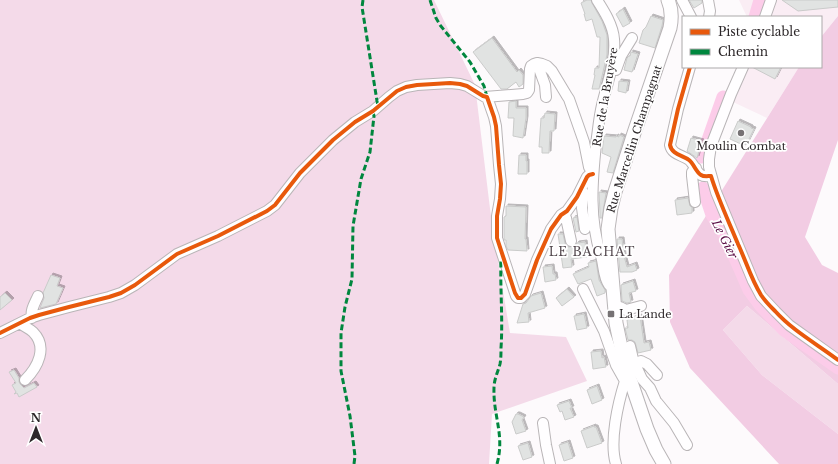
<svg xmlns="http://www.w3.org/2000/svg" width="838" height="464" font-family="'Libre Baskerville',serif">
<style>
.built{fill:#faedf4}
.green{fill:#f4dae9}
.forest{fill:#f2cce3}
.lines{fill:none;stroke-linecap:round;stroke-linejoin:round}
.river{stroke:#fccce9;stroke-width:13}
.building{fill:#e1e3e2;stroke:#cacbca;filter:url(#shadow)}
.minor-casing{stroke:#b9b5b7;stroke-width:12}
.major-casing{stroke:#b9b5b7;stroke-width:15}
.minor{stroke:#fffeff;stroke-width:10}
.major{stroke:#fffeff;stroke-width:13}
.quiet{stroke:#00873e;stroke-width:3;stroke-dasharray:6 3;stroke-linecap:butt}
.cycleway-casing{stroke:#fff;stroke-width:6}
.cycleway{stroke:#e8590c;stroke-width:4}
.poi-dot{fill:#767274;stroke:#fff;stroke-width:1.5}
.labels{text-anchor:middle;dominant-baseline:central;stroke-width:3.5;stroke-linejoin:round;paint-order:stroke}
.street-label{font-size:11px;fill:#2d282a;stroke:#fff}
.poi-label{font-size:11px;fill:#2d282a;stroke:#fff}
.water-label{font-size:12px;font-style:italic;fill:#5a0c44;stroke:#fff}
.neighbourhood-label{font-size:12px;letter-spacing:1px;fill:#54494f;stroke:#fff}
</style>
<defs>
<filter id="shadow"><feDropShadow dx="2" dy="-2" stdDeviation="0" flood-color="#0004"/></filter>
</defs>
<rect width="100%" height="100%" fill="#fdfafc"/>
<path class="built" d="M739 0H838V16L821 37V17H747Z
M747 67H799L767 118 733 102Z"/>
<path class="green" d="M0 0H434L475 85 492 225 510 333 566 337 587 381 492 414 489 464H0Z
M747 306 838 384V434L762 375 723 330Z"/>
<path class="forest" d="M838 16V140L805 237 822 265 838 273V384L747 306 723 330 762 375 838 434V464H779L690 368 670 322 669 275 799 67H821V37Z"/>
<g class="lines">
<path class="river" d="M755 17 760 0
M702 157 723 97
M703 188 712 215 725 235 749 290 760 305 784 330 798 340 838 368"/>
</g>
<path class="building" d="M587 0H591L592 3 602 21 607 35V55L599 89H592L595 75H594L595 68H599L600 37H597L592 19 586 21 584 14H585L581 3Z
M689 0H702V3L694 8Z
M782 0H838V7L798 11Z
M623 9 630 23 623 27 616 14Z
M651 16 663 20 662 26 655 48 639 43 643 30 646 27Z
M492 38 517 72 519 70 523 75V84L519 87 516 82 507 89H501L473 52Z
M631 52 638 54 632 72 624 70 627 58 629 56H630Z
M752 67H781L775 79Z
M619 81 628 82 626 93 618 91Z
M516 101V108H526V118L523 138 513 136 514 118H508L509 102Z
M545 113 555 114 554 131H550L549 153H542V147H539L541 118H544Z
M738 121 751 127V128L754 129 746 145 744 144 743 145 730 139Z
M619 135 624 137 613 173 607 172 611 157 602 153 604 136 616 137V136L619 137Z
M691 138 702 141 697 158 687 151Z
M519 155H526V161H527V174H518Z
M599 192 606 193 602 218H600V214Z
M688 198 690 206 692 207V213L677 215 675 200Z
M506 206 526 207 525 239H526L527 251 508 250 506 246V240H504V217L506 216Z
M577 217 579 231 576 232 573 218Z
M558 234H563L565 243 566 246 569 247 575 246 577 243 585 242 587 257 571 259 572 267 563 268Z
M617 239H622L624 256 627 267 635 264 637 270 632 272H620Z
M596 261 599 280 605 290V293L597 296 591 279 578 284 573 274 589 267 588 263Z
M552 266 553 274H555L556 280 545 282 543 267Z
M51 275 60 278 57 286 63 288 56 304 40 308 44 298 43 293Z
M633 281 636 291 629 293 631 302 627 303 622 301 621 285Z
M567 289 574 297 562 306 556 298Z
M5 293 12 300 0 310V297Z
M541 293 545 308 528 313 529 322 517 323 523 304 526 303 531 296Z
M584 314 587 328 577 330 574 316Z
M640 316 644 343 649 342 651 350 638 353 635 342 632 340H628L625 328H628L627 320Z
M601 351 602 358 604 357 606 367 593 369 591 352Z
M14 370 19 378V382L21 385 24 388 34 383 37 387 19 397 17 393 14 394 16 392 12 385 16 383 9 372Z
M597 386 602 400 592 404 587 390Z
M569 401 572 408H570L574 417 565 420 562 411 560 412 557 405Z
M516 414H518L524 417 522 420 526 431 516 434 512 422Z
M594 426V427H596L602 443 587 448 581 431Z
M568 442 573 458 564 461 559 445Z
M528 443 532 457 523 460 518 446Z"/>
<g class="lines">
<g class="minor-casing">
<path id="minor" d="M597 0C604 11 613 25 614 39 616 62 607 83 602 105 599 117 598 131 596 144 592 183 589 218 601 256 604 265 603 277 609 285H613
M682 0 691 17
M708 0 710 11 709 17
M765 17 771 0
M537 63 545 85 546 97
M690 67 678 109 670 145C672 155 683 155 689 160 694 164 696 172 701 175 704 177 708 176 711 176
M743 67 731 94 711 146 709 159V167L716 192 753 281 761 296 776 312 789 325 838 360
M616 70 621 56 632 38
M581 189 583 192 582 208 585 229
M695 202 692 176V172L696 168
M564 213 566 218 571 241
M583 289 604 331 616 365 625 381 630 379
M615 307H620L626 310 641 306
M32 318C30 310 35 303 38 296
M20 323C24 327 29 328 33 332 48 347 38 367 25 380
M0 333 30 318 39 315 69 307 109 297 121 293 135 285 177 254 218 236 267 211 275 205 300 173 333 140 355 122 373 111 389 97 397 91 406 87 417 85 450 83 460 84 467 86 485 97 523 94 527 93 529 90 530 69 531 66 534 64 537 63 542 64 547 66 552 71 567 96 569 99 584 142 589 167 593 174 589 175 587 177 577 197 567 211 561 215 551 229 537 260 525 294 521 298H518L516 296 497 238V216L500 199 501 184 499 165 496 126 494 117 487 97
M630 346 633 359 636 363
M657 375 647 364 641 361 636 363V366L642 379 650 388 656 401 674 423 687 445
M543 423 546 445 550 464
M616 464C609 442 618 403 625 381"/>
</g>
<g class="major-casing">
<path id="major" d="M664 464 656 450 647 429 630 379 621 347 616 323 608 229 611 208 615 192 635 130 670 28C672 18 672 9 668 0"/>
</g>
<use href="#minor" class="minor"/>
<use href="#major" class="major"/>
<path class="quiet" d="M363 0 362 7 377 101 378 106
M430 0 436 18 440 25 470 62 484 86 487 97
M354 464 355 456 350 416 341 371V333L345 307 352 279 353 226 361 179 370 152 374 116 373 111
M497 464C505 435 493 416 494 388 494 379 498 372 500 364 501 359 501 353 501 348 503 319 500 289 501 259"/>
<g class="cycleway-casing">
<path id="cycleway" d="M690 67 678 109 670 145C672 155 683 155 689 160 694 164 696 172 701 175 704 177 708 176 711 176 718 199 729 222 738 244 746 261 751 279 761 295 765 301 770 306 775 311 793 331 817 344 838 360
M0 333 30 318 39 315 69 307 109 297 121 293 135 285 177 254 218 236 267 211 275 205 300 173 333 140 355 122 373 111 397 91 406 87 417 85 450 83 460 84 467 86 483 96 487 97 494 117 496 126 499 165 501 184 500 199 497 216V238L515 293 518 298H521L525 294 537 260 551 229 561 215 567 211 577 197 587 177 589 175 593 174"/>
</g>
<use href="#cycleway" class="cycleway"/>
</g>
<g class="poi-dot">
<circle cx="741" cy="133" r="4"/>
<rect x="607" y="310" width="8" height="8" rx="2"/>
</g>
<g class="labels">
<g class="street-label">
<text transform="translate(605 97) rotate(-80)">Rue de la Bruyère</text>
<text transform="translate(634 139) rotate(-72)">Rue Marcellin Champagnat</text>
</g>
<g class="poi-label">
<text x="741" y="146">Moulin Combat</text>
<text x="619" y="314" text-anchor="start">La Lande</text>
</g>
<g class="water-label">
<text transform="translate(725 239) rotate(63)">Le Gier</text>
</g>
<g class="neighbourhood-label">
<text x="592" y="251">LE BACHAT</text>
</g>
</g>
<rect x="682" y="16" width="140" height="52" fill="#ffffff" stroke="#aba9aa"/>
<rect x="690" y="29" width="20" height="6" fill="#e8590c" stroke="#aba9aa"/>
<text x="718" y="36" font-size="12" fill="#2d282a">Piste cyclable</text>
<rect x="690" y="49" width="20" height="6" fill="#00873e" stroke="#aba9aa"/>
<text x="718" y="56" font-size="12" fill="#2d282a">Chemin</text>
<g transform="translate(36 428)" stroke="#ffffff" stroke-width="3" paint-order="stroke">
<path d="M0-3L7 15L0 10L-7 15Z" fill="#2d282a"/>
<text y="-6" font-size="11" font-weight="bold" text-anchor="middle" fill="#2d282a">N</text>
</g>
</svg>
